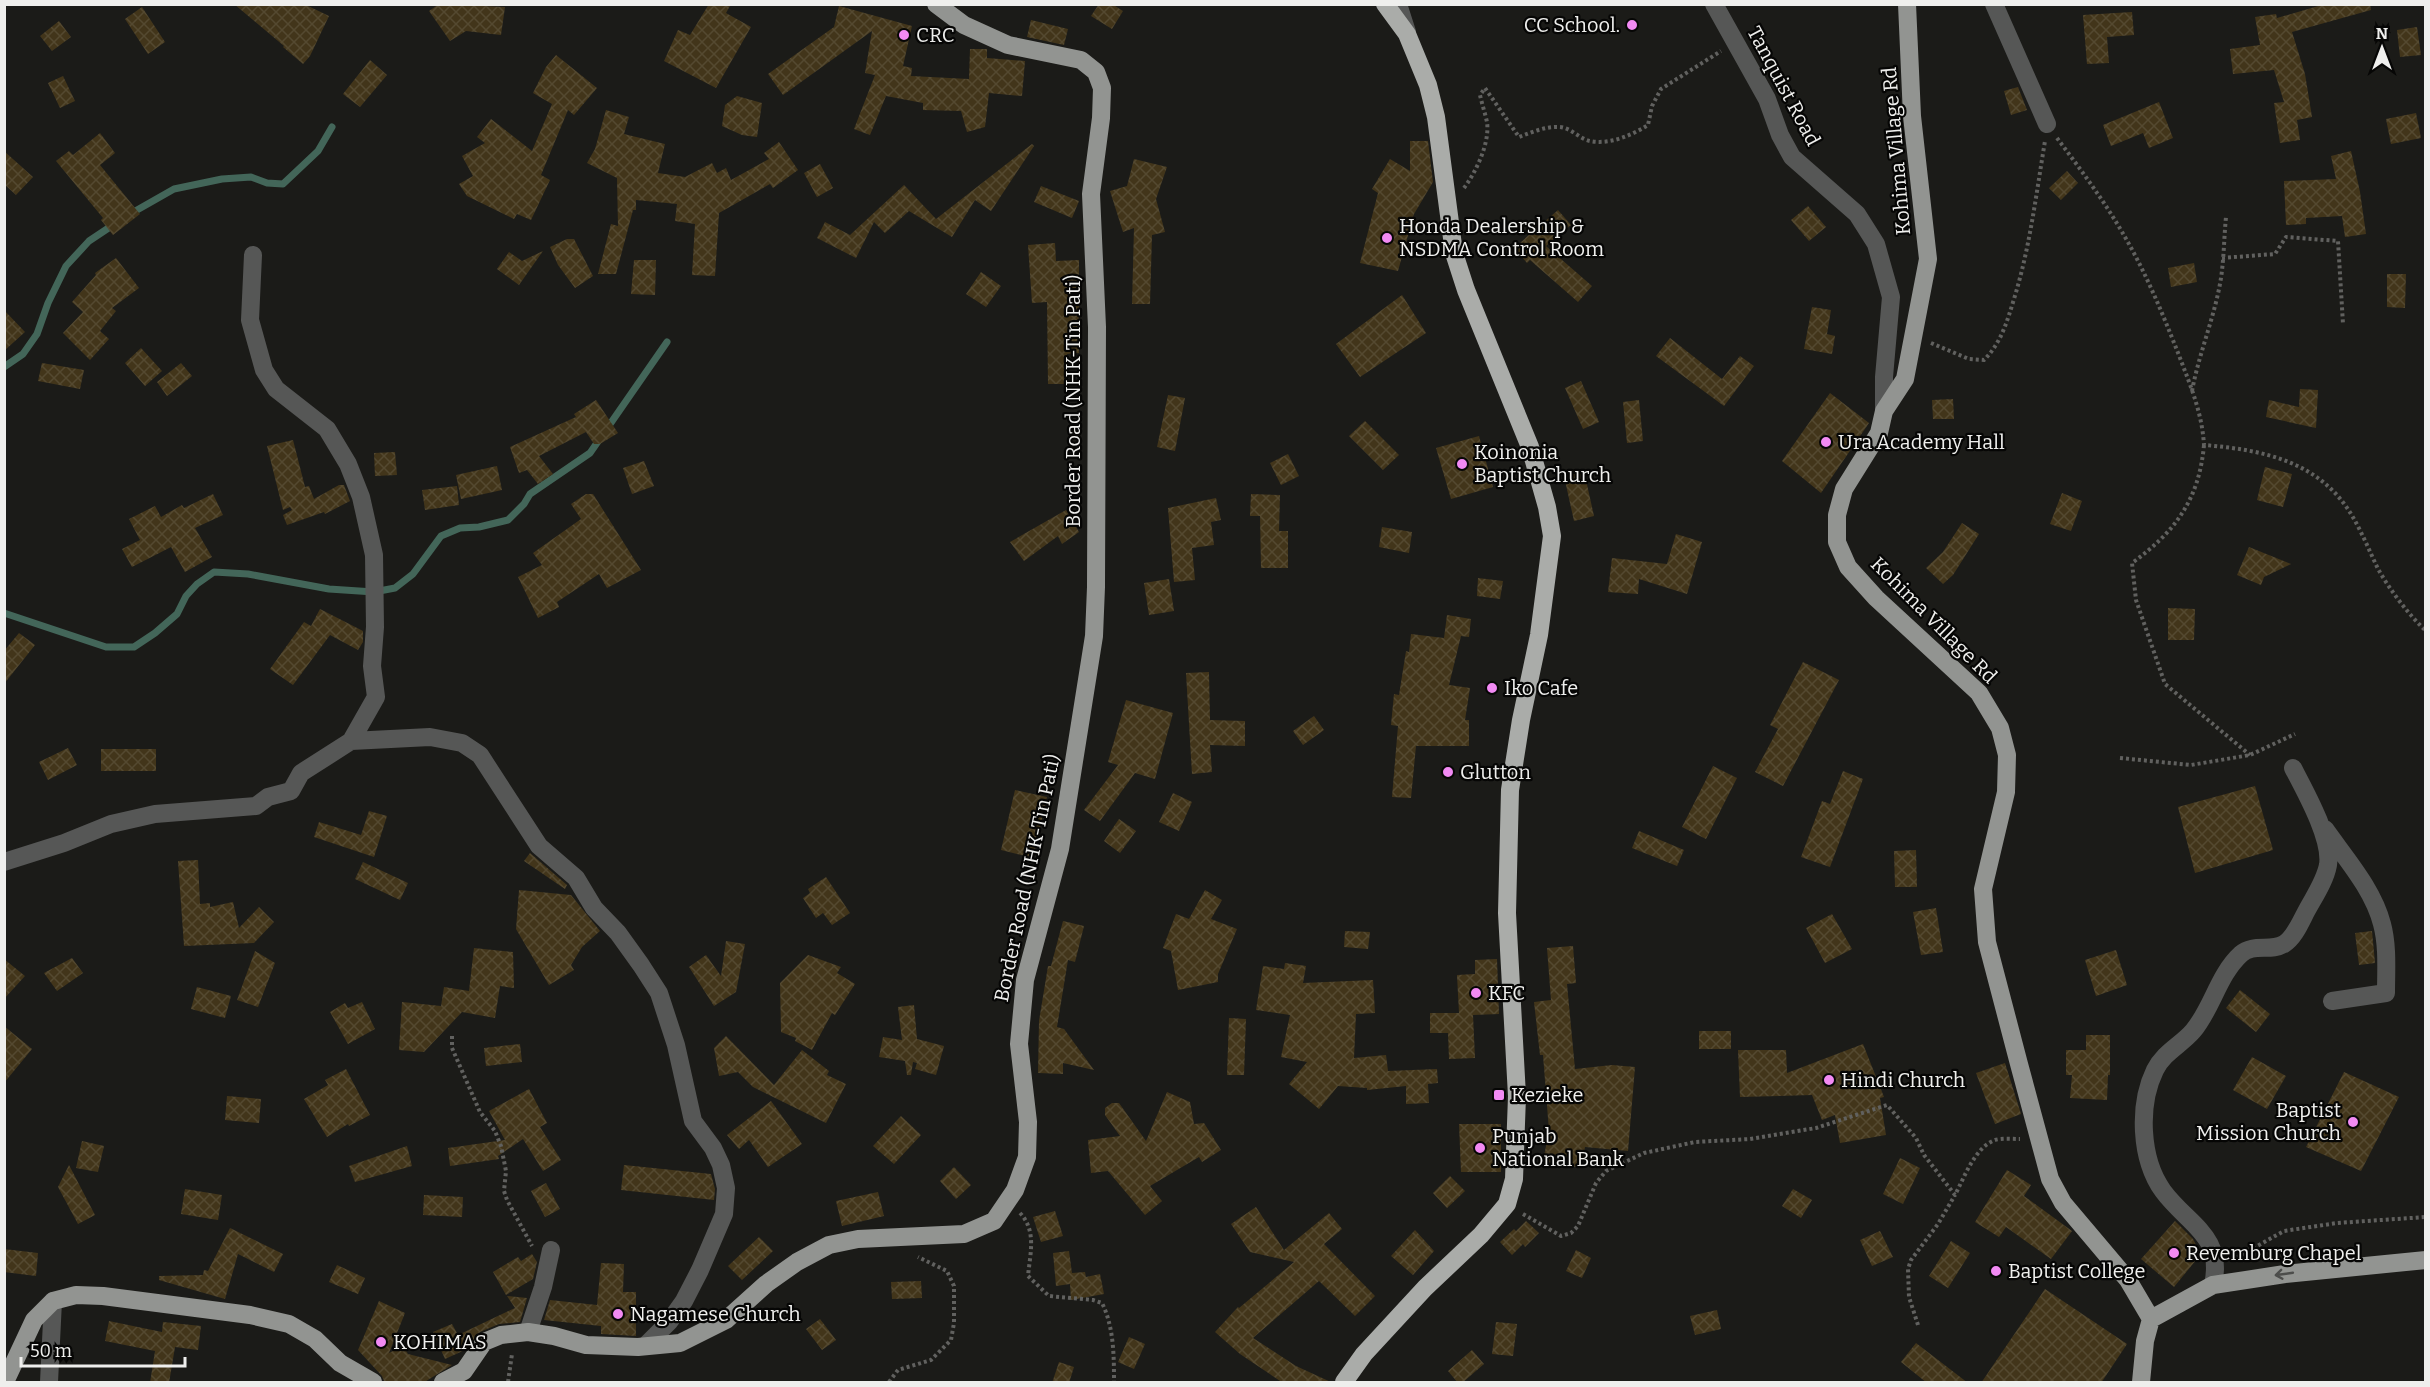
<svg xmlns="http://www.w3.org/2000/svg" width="2430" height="1387" font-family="Bitter,serif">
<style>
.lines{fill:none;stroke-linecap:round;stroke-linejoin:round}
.stream{stroke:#436659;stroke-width:7}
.building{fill:url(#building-cross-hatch)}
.path{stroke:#61615f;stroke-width:4;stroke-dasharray:3 3;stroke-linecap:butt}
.minor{stroke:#565756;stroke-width:18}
.major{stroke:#929491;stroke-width:18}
.highway{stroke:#aaaca9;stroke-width:18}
.oneway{stroke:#4c4d4b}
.poi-dot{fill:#f28af3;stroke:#060605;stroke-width:2}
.labels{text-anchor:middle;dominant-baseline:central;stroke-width:4.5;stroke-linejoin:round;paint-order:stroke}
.poi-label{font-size:20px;fill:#efefed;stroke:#060605;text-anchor:start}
.street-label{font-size:20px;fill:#efefed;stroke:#060605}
</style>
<defs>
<pattern id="building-cross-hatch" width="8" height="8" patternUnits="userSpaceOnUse" patternTransform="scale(1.5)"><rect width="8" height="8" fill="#42351a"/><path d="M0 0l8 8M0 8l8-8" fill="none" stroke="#544930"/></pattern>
</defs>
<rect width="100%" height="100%" fill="#1b1b18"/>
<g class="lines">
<path class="stream" d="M130 214 174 189 222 179 251 177 267 183 283 184 318 151 332 127
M4 367 23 354 37 334 48 303 66 266 89 241 113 225
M4 613 106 647H134L155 633 177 614 186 596 197 584 214 572 248 574 329 589 374 592 395 588 413 574 441 536 460 528 479 527 508 520 524 504 530 494 590 453 667 342"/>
</g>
<path class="building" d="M234 4H304L329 16 310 56 303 64 283 47 284 46Z
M439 4 505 7 501 35 466 31 450 41 429 11Z
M709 4H731L726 13 751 27 716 88 664 61 678 30 690 35Z
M1099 4H1112L1123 11 1112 29 1091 16Z
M2325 4H2370L2371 10 2292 32 2305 74 2312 117 2297 120 2300 140 2280 143 2274 103 2284 102 2274 70 2233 74 2230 49 2260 45 2255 17 2276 14 2277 18Z
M839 6 912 26 903 66 912 68 911 76 969 79 970 49H987V58L1025 61 1022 96 989 93 985 127 967 132 961 111 923 110V103L886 96 870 135 854 129 875 75 865 73 872 31 783 95 768 74 834 27Z
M142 7 165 42 148 54 125 19Z
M2132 12 2134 35 2107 37 2109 63 2087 64 2083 15Z
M1031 20 1068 29 1064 45 1027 37Z
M59 21 71 37 52 51 40 36Z
M2417 27 2421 55 2400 57 2397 30Z
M556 55 597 88 574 115 568 110 541 175 550 180 531 220 517 214 514 219 467 196 459 184 473 176 462 156 485 143 477 137 491 119 532 151 552 104 533 93 546 67Z
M370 60 387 75 360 107 343 94Z
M63 76 75 101 60 108 48 83Z
M2018 87 2027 110 2011 115 2004 91Z
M737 96 762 103 757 137 742 135 722 126 725 105Z
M2159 102 2173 138 2149 148 2143 133 2111 146 2103 125Z
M606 110 629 117 624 134 665 144 658 173 685 177 712 163 717 173 726 168 731 180 769 159 764 153 779 142 798 170 773 188 770 184 719 213 715 276 692 275 695 224 675 221 677 204 636 200V210H633L616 274H598L611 224 618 226 617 178 587 163 595 149Z
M2416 113 2421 138 2391 144 2386 119Z
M100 133 115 153 100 165 140 214 113 235 101 220 103 218 56 161 69 151 73 155Z
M1410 141H1428L1433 182 1414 214 1398 271 1360 263 1378 193 1372 189 1390 159 1410 171Z
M1032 144 1034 146 991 211 975 200 952 237 909 211 885 233 874 222 856 258 817 238 825 222 850 235 904 185 936 219Z
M4 151 33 177 16 195 4 184Z
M2351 151 2360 192 2366 234 2345 237 2342 216 2306 218V224L2286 225 2284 181 2336 179 2331 156Z
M1134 159 1167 167 1156 199 1165 232 1152 235 1150 304H1132L1134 228 1123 232 1110 191 1127 186Z
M820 164 833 188 817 197 804 173Z
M2067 171 2078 183 2061 200 2049 188Z
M1041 186 1079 201 1072 218 1034 202Z
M1808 206 1826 227 1809 241 1791 220Z
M1558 210 1571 225 1546 246 1592 286 1578 302 1530 260 1527 263 1514 248Z
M567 239H574L593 276 575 288 558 265 550 247Z
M1055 243 1056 261 1079 260V353L1067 354V384H1048L1047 302 1032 303 1028 245Z
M543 251 519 285 497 269 509 252 522 261Z
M116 258 139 288 112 308 116 311 100 331 109 339 90 360 63 333 83 312 72 302 96 275 95 273Z
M634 260H656L655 295 631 294Z
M2194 263 2197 282 2171 287 2168 268Z
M981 272 1001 286 986 307 966 294Z
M2387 274H2406L2405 308 2387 307Z
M1402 295 1426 333 1360 377 1336 344Z
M1812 307 1831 310 1827 334 1835 336 1832 354 1804 349Z
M4 310 25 332 4 351Z
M1670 338 1722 379 1740 356 1754 366 1724 406 1656 356Z
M141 348 162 371 145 386 125 363Z
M42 363 84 370 80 389 38 381Z
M181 363 192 376 167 396 157 382Z
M1581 381 1599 422 1583 429 1565 388Z
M2300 389 2318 390 2316 428 2266 417 2269 400 2299 407Z
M1830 393 1869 423 1821 493 1782 461Z
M1168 395 1185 398 1175 451 1157 447Z
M1953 399 1954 419H1933L1932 400Z
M596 400 618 433 600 444H594L586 432 539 456 553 474 538 484 527 470 519 473 510 447 576 417 574 414Z
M1639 400 1643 441 1627 443 1623 402Z
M1365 421 1399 455 1383 470 1349 436Z
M1479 436 1493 487 1451 499 1436 448Z
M293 440 305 487 309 486 314 499 339 485H344L350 501 325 514 324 512 287 525 283 515 292 510 290 507 283 510 267 446Z
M395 452 397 475 375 476 374 453Z
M1288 454 1299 476 1281 485 1270 463Z
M644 461 654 486 632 494 623 468Z
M497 466 502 490 461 499 456 475Z
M2265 467 2292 474 2283 507 2257 500Z
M1584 471 1594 516 1574 521 1564 476Z
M457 486 459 505 425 510 422 490Z
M2062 493 2082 501 2071 531 2050 524Z
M213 494 223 515 195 528 212 557 185 572 171 547 132 567 122 549 140 540 129 519 155 506 161 517 182 505 184 508Z
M586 494H593L641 570 607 588 599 574 557 602 559 607 538 618 518 577 542 565 533 553 581 519 571 504Z
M1251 494 1280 495 1279 531H1288V568H1261L1260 516H1250Z
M1216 498 1221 520 1211 522 1214 545 1192 548 1195 580 1174 582 1168 508Z
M1066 510 1079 532 1062 544 1058 536 1024 561 1010 542Z
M1962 523 1979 534 1953 575 1943 584 1926 568 1943 552Z
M1382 527 1412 532 1409 553 1379 547Z
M1676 534 1702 542 1687 594 1639 579 1638 594 1608 592 1612 558 1667 564Z
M2249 547 2291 564 2264 577 2261 585 2237 575Z
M1478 578 1503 581 1500 599 1477 596Z
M1169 579 1174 611 1149 615 1144 583Z
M2168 608 2195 609 2194 640H2168Z
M320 609 363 631V642L358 650 330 635 293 685 270 669 304 622 311 626Z
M1447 615 1471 619 1469 637 1461 636 1449 685 1470 688 1465 720H1469V746H1416L1411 798 1392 797 1398 726 1391 725 1394 694 1399 695 1406 651 1409 652 1411 634 1444 638Z
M19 633 35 645 4 684V651Z
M1803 662 1839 680 1783 786 1755 772 1778 729 1770 725Z
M1209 672 1210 720 1245 721V746L1210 745 1212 772 1192 774 1186 673Z
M1126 700 1173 713 1155 779 1135 773 1100 821 1084 810 1118 765 1108 762Z
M1314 716 1324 730 1303 745 1293 731Z
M68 748 77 765 48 780 39 762Z
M101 749H156V771H101Z
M1713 766 1737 778 1706 839 1682 827Z
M1843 771 1863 779 1830 867 1801 857 1822 801 1830 804Z
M2255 786 2273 850 2195 873 2178 807Z
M1015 790 1047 797 1033 858 1001 850Z
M1173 793 1192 802 1179 831 1159 822Z
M369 811 387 816 374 857 314 837 319 822 361 835Z
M1119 819 1136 831 1120 853 1104 841Z
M1639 831 1684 850 1677 866 1632 848Z
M1916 850 1917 887H1895L1894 851Z
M530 853 567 885 565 889 524 861Z
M198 860 200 904 210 903V907L233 902 239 928 259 907 274 922 254 943 184 946 178 861Z
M363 862 408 883 400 900 355 879Z
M826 877 850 913 832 925 823 913 816 918 803 898 810 893 808 889Z
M519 890 571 895 600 931 582 947 571 965 574 970 549 985 516 929Z
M1205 890 1222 900 1211 919 1237 929 1218 974V982L1178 990 1171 951 1163 948 1176 914 1189 919Z
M1936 908 1943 952 1921 955 1913 912Z
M1832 914 1852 949 1825 963 1806 928Z
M1063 921 1084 926 1075 962 1068 960 1057 1027 1064 1029 1094 1070 1063 1063V1074L1038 1073 1039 1021 1048 966H1051Z
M1345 931 1370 932 1368 949 1344 947Z
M2372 931 2375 963 2359 965 2355 933Z
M726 941 745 944 736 992 714 1006 689 967 706 955 721 976Z
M1573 946 1576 983 1567 984 1575 1069 1612 1065 1635 1067 1628 1151 1585 1147 1581 1168 1543 1161 1549 1131 1543 1055H1540L1534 1002 1551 1000 1547 948Z
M474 948 513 952 514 988 500 986 495 1018 462 1012 424 1052 399 1050 402 1002 441 1006 444 987 469 991Z
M2116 950 2127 985 2096 996 2085 960Z
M255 951 275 963 258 1007 237 1000Z
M808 955 841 967 837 973 855 984 835 1015 832 1013 812 1050 795 1041 796 1038 781 1032 780 983Z
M72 958 83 973 57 991 44 973Z
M4 959 25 976 4 999Z
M1497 959 1499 1014 1473 1015 1475 1058 1449 1059 1448 1033H1430V1013H1459L1457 975 1475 974V960Z
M1285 963 1306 966 1303 983 1373 980 1375 1013 1356 1014 1354 1058 1386 1055 1388 1071 1437 1069 1438 1083 1428 1084 1429 1103 1406 1104V1086L1367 1090V1088L1338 1086 1319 1109 1289 1084 1307 1062 1281 1057 1290 1015 1256 1010 1263 966 1284 969Z
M197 987 231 996 225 1018 191 1009Z
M2240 990 2270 1014 2256 1032 2226 1008Z
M362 1002 375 1029 348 1044 330 1012 345 1003 348 1008Z
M914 1005 917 1039 944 1046 936 1075 915 1069 917 1063 913 1062 911 1075H907L905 1061 879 1057 883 1037 902 1040 898 1007Z
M1229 1018 1246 1019 1244 1075H1227Z
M4 1026 32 1049 4 1083Z
M1699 1031H1731V1049H1699Z
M2086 1035H2110V1075H2108L2107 1100 2070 1098 2072 1075H2066V1050H2086Z
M726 1036 774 1085 802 1050 829 1071 827 1075 846 1084 826 1123 753 1087 738 1072 719 1076 714 1048Z
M520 1044 522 1062 486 1066 484 1048Z
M1863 1044 1884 1097 1880 1098 1886 1135 1840 1143 1835 1115 1822 1120 1812 1095 1740 1097 1738 1050H1786L1787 1073Z
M2252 1057 2286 1076 2267 1109 2233 1090Z
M2005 1063 2021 1114 1995 1124 1976 1073Z
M346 1069 370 1115 349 1126 348 1124 327 1137 304 1099 328 1085 325 1080Z
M2344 1072 2399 1097 2361 1171 2306 1147Z
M529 1089 547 1123 540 1127 561 1160 543 1171 523 1139 498 1156 499 1159 450 1166 448 1148 505 1140 489 1111Z
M1167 1092 1190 1102 1194 1124 1204 1123 1221 1150 1202 1162 1199 1157 1150 1186 1162 1201 1145 1215 1108 1171 1091 1173 1088 1140 1120 1136 1105 1115V1108L1112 1103H1119L1146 1141Z
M227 1096 261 1099 259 1123 225 1120Z
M771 1101 802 1144 768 1167 749 1140 739 1149 727 1135Z
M901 1116 921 1135 894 1164 873 1146Z
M1459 1124H1501V1172H1461Z
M82 1141 104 1146 98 1172 76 1168Z
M407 1146 412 1166 355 1182 349 1166Z
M1900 1158 1920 1168 1903 1204 1883 1194Z
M69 1165 95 1215 78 1224 58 1187Z
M624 1165 711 1174 715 1189 714 1200 621 1190Z
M954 1167 971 1185 956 1199 940 1181Z
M2007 1170 2031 1185 2024 1196 2072 1231 2051 1259 2006 1227 1999 1237 1975 1222Z
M1450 1176 1465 1191 1447 1208 1433 1193Z
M546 1183 560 1209 545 1217 531 1191Z
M185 1189 222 1195 218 1220 181 1214Z
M1793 1189 1812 1200 1801 1218 1782 1206Z
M878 1192 884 1216 842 1226 836 1201Z
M424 1195 463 1197 462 1217 423 1215Z
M1256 1207 1284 1250 1329 1213 1342 1229 1324 1244 1375 1296 1355 1316 1319 1281 1253 1338 1296 1366 1333 1383H1283L1240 1354 1215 1332 1238 1307 1239 1308 1294 1262 1250 1252 1231 1224Z
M1055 1211 1063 1236 1041 1242 1033 1217Z
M1526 1221 1539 1233 1525 1247 1523 1244 1512 1255 1500 1242 1514 1229 1516 1231Z
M2175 1221 2193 1239 2201 1254 2174 1287 2141 1259Z
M230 1228 283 1254 274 1272 238 1254 225 1299 159 1280V1276L203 1275 204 1270 208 1271Z
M1415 1230 1434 1251 1413 1275 1391 1256Z
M1880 1231 1893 1257 1872 1266 1860 1240Z
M759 1237 773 1251 742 1280 728 1266Z
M1951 1241 1970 1253 1948 1288 1929 1276Z
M4 1249 38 1253 36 1276 4 1272Z
M1576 1250 1591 1258 1582 1278 1566 1271Z
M1069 1251 1072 1273 1085 1272 1086 1277 1100 1274 1104 1294 1071 1300 1070 1284 1056 1286 1053 1253Z
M532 1254 537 1262 533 1279 506 1295 493 1272 518 1257 521 1261Z
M601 1263 624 1264 623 1292H636V1336L601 1334V1326L544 1320 550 1300 597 1305Z
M337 1265 365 1278 358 1294 329 1282Z
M921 1281 922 1298 892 1299 891 1282Z
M2045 1289 2127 1344 2101 1383H1981Z
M507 1296 527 1298 520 1322 499 1324 480 1332 465 1350 445 1359 433 1332 452 1324 458 1335 515 1308Z
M379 1301 405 1313 389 1353 403 1346 408 1354 452 1365 423 1383H385L382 1376 358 1350Z
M1717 1310 1721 1329 1695 1335 1690 1316Z
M820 1319 836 1340 822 1350 806 1329Z
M109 1321 162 1332 163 1322 201 1326 198 1350 175 1347 169 1383H150L155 1351 105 1341Z
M1496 1322 1517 1324 1513 1356 1492 1354Z
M1129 1337 1145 1344 1134 1369 1118 1362Z
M1916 1343 1968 1383H1927L1901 1362Z
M1472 1350 1484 1364 1462 1383H1458L1448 1371Z
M1059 1362 1074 1367 1069 1383H1052Z"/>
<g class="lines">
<path class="path" d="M2057 138C2081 170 2105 202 2125 237 2147 275 2164 317 2180 358 2191 387 2202 413 2204 445 2265 450 2322 462 2354 519 2363 535 2370 552 2378 569 2390 590 2408 614 2426 631
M1464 188C1476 172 1490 143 1487 122 1485 113 1482 104 1480 95L1485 88 1519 137C1532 132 1546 126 1560 127 1571 128 1580 139 1590 141 1610 145 1632 135 1648 125L1652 106 1661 89 1721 51
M2222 258 2275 254 2286 237 2338 241 2343 324
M1931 343 1969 359 1984 360C2001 343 2007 322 2014 299 2030 247 2036 195 2045 141
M2192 391C2199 353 2215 316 2221 278 2224 258 2224 237 2226 217
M2204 445C2199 500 2175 532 2132 563L2136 600 2165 684 2250 755
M2120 758 2191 765 2250 755 2295 734
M452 1036V1048L480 1112 495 1131 501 1146 506 1171 504 1191 507 1200 532 1246
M1020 1213C1037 1231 1030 1254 1028 1276L1049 1296 1093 1300 1102 1303C1114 1327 1114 1357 1114 1382
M1523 1214 1561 1236 1571 1233 1578 1226 1596 1183 1606 1171 1644 1153 1695 1142 1750 1139 1816 1128 1887 1105 1916 1138 1924 1155 1955 1195C1964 1178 1975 1147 1995 1140 2002 1138 2012 1139 2020 1139
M2232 1260 2284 1231 2337 1223 2426 1217
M1918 1325 1909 1297 1908 1269 1911 1260 1938 1224 1955 1195
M508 1382 512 1354
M889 1382 898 1370 931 1360 951 1340 954 1323V1286L947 1271 918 1257"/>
<path class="minor" d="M1398 4 1407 32
M1714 4 1767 99 1780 135 1792 157 1857 214 1876 244 1891 297 1884 377V411
M1994 4 2047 124
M253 255 250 320 264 370 276 389 327 429 348 464 361 497 374 555 375 627 372 666 376 697 351 741
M2325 829C2346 859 2373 889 2382 924 2388 946 2386 971 2386 993L2332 1001
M4 862 64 843 111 824 155 814 256 806 268 797 291 791 301 773 351 741 430 737 462 743 480 755 539 846 576 878 594 908 618 933 641 965 659 993 676 1045 693 1121 713 1148 721 1165 726 1188 724 1214 700 1270 684 1301 669 1322 645 1346
M2213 1285C2224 1235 2188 1225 2163 1191 2140 1159 2138 1105 2155 1070 2164 1052 2181 1045 2193 1031 2212 1009 2218 975 2241 954 2253 943 2271 952 2284 944 2295 937 2301 921 2307 910 2314 897 2325 881 2328 865 2332 839 2305 791 2293 768
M528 1332 543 1287 551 1250
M49 1382 53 1301"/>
<path class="major" d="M1907 4 1912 116 1928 259 1905 379 1884 411 1879 433 1844 489 1837 515V542L1848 567 1876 598 1979 693 2000 728 2007 755 2006 792 1983 889 1987 942 2019 1064 2050 1179 2063 1203 2128 1280 2151 1319
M2151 1319 2213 1285 2285 1274 2426 1260
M5 1382 34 1320 53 1301 76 1295 103 1296 250 1315 289 1324 315 1339 340 1363 373 1382
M443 1382 464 1371 484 1342 501 1335 528 1332 554 1336 586 1345 638 1347 680 1343 726 1320 766 1284 797 1262 829 1245 858 1239 964 1234 994 1221 1015 1190 1027 1157 1028 1122 1019 1044 1025 980 1060 849 1094 636 1096 587 1097 327 1091 194 1101 118 1102 88 1096 72 1081 60 1008 45 964 25 936 4
M2141 1382 2145 1341 2151 1319"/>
<path class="highway" d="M1344 1382 1364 1354 1425 1288 1481 1235 1507 1204 1514 1179 1517 1096 1507 913 1510 790 1521 720 1539 635 1552 536 1547 507 1530 447 1466 290 1454 253 1436 117 1428 85 1407 34 1385 4"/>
</g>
<defs><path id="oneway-shaft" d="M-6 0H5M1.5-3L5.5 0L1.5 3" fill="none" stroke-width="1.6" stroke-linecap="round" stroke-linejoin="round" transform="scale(1.5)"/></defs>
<use class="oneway" href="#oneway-shaft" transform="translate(2284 1274) rotate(172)"/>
<g class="poi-dot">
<circle cx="1632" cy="25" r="6"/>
<circle cx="904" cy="35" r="6"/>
<circle cx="1387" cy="238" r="6"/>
<circle cx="1826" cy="442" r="6"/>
<circle cx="1462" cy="464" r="6"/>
<circle cx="1492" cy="688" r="6"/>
<circle cx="1448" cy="772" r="6"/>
<circle cx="1476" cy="993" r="6"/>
<circle cx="1829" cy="1080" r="6"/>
<rect x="1493" y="1089" width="12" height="12" rx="3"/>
<circle cx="2353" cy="1122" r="6"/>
<circle cx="1480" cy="1148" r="6"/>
<circle cx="2174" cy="1253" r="6"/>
<circle cx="1996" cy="1271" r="6"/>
<circle cx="618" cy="1314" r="6"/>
<circle cx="381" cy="1342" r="6"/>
</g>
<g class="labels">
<g class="poi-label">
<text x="1620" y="25" text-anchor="end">CC School.</text>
<text x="916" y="35">CRC</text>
<text x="1399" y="226">Honda Dealership &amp;<tspan x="1399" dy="23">NSDMA Control Room</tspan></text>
<text x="1838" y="442">Ura Academy Hall</text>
<text x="1474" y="452">Koinonia<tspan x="1474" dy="23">Baptist Church</tspan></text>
<text x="1504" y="688">Iko Cafe</text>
<text x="1460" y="772">Glutton</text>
<text x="1488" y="993">KFC</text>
<text x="1841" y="1080">Hindi Church</text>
<text x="1511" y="1095">Kezieke</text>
<text x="2341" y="1110" text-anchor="end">Baptist<tspan x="2341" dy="23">Mission Church</tspan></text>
<text x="1492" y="1136">Punjab<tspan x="1492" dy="23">National Bank</tspan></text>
<text x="2186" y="1253">Revemburg Chapel</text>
<text x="2008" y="1271">Baptist College</text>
<text x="630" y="1314">Nagamese Church</text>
<text x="393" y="1342">KOHIMAS</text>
</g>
<g class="street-label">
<text transform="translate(1784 86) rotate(62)">Tanquist Road</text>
<text transform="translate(1896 151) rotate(-95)">Kohima Village Rd</text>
<text transform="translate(1073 401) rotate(-90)">Border Road (NHK-Tin Pati)</text>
<text transform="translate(1934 620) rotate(45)">Kohima Village Rd</text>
<text transform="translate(1027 878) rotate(-78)">Border Road (NHK-Tin Pati)</text>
</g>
</g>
<rect width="2430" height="1387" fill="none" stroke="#efefed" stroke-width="12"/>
<g transform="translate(2382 48)" stroke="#060605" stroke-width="4.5" paint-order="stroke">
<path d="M0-4.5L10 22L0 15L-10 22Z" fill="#efefed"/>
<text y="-9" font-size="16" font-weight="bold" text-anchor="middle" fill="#efefed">N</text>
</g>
<path d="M21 1357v9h164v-9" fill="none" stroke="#efefed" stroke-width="3"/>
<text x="30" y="1357" font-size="18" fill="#efefed" stroke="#060605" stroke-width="4.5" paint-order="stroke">50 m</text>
</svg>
